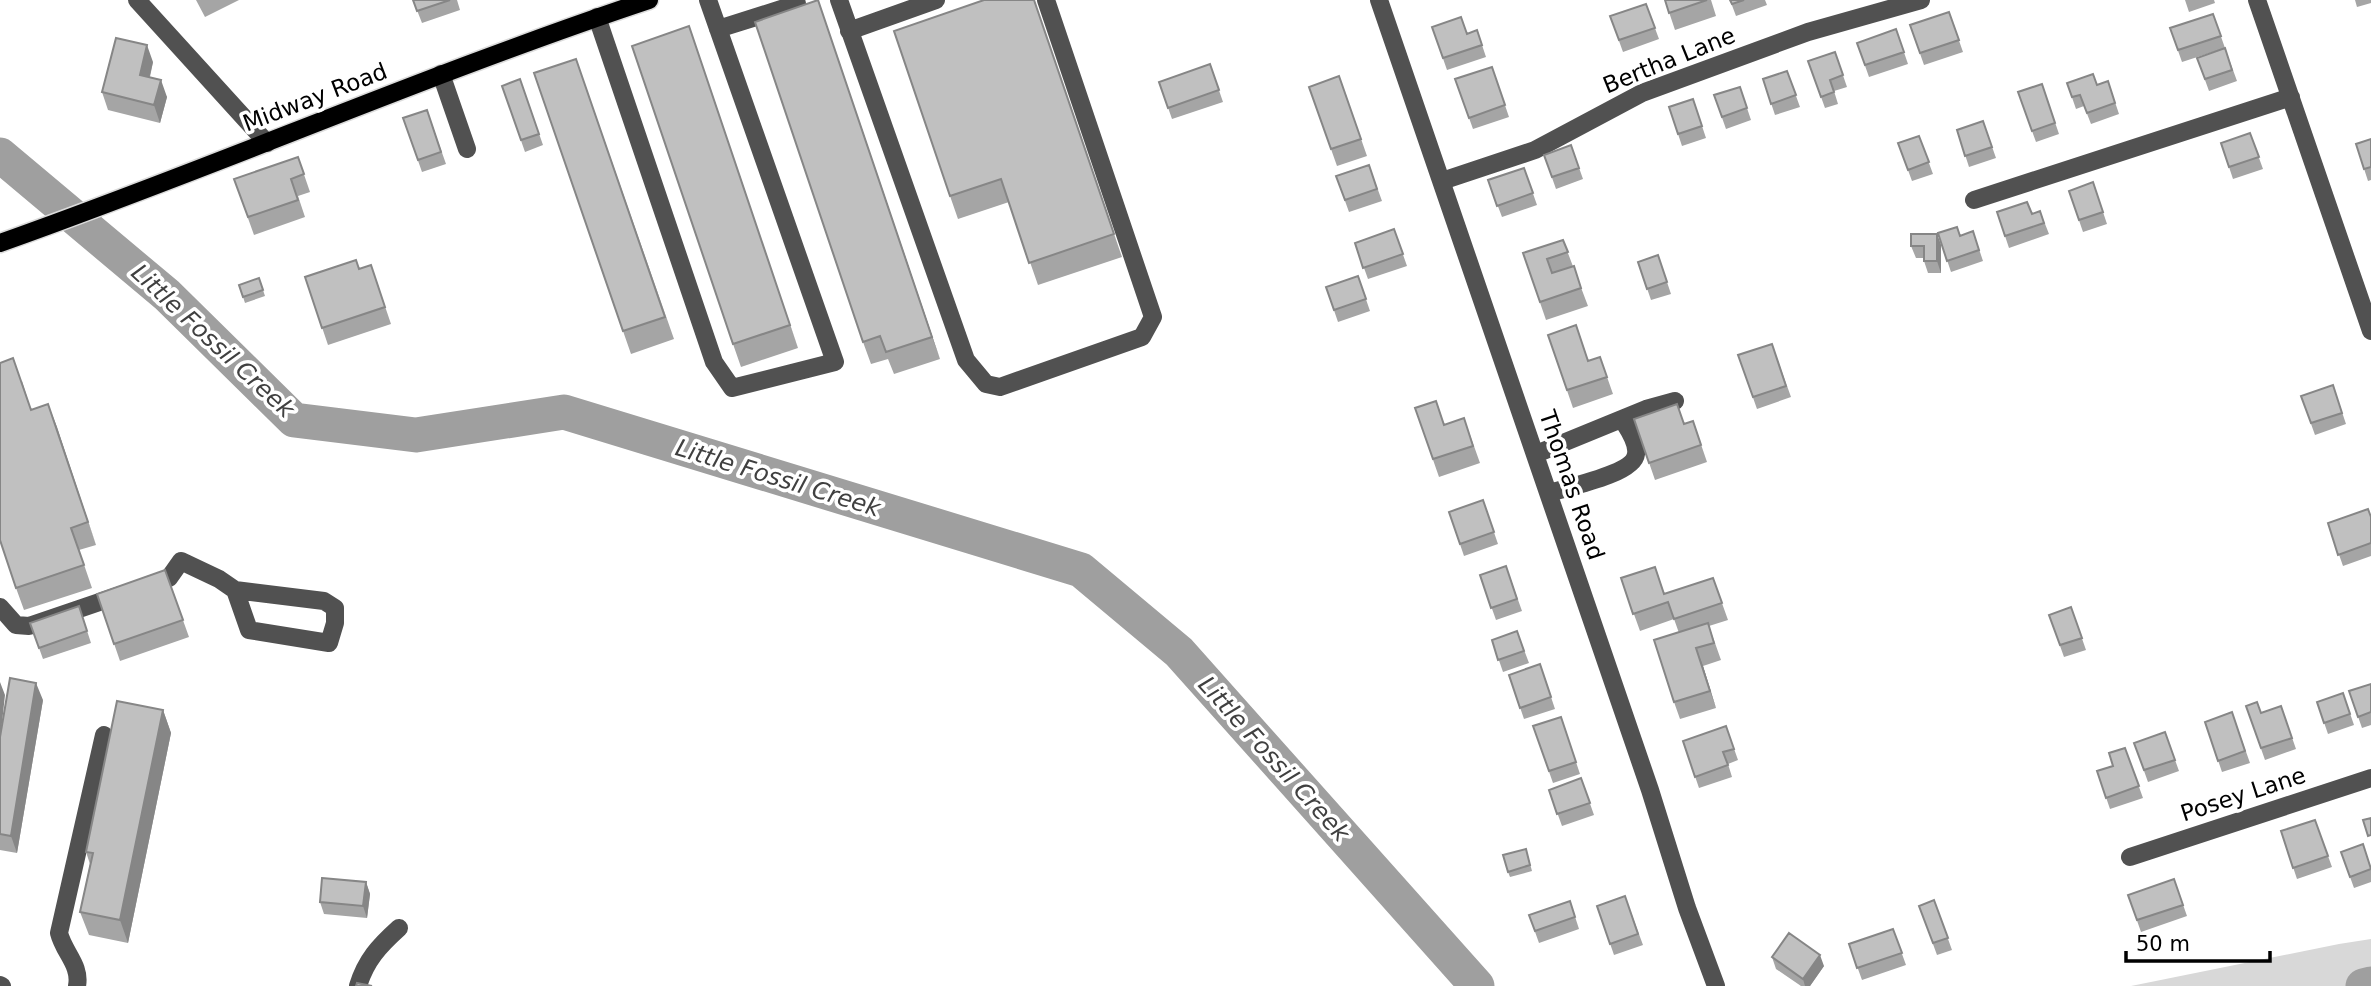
<svg xmlns="http://www.w3.org/2000/svg" width="2371" height="986" font-family="'DejaVu Sans',sans-serif">
<style>
.green{fill:#d8d8d8}
.lines{fill:none;stroke-linecap:round;stroke-linejoin:round}
.river{stroke:#9f9f9f;stroke-width:35}
.major-casing{stroke:#dbdbdb;stroke-width:21}
.minor{stroke:#515151;stroke-width:18}
.major{stroke:#000;stroke-width:18}
.wall{fill:#a5a5a5}
.shaded-wall{fill:#868686}
.building{fill:#c0c0c0;stroke:#868686;stroke-width:2}
.labels{text-anchor:middle;dominant-baseline:central;stroke-width:7;stroke-linejoin:round;paint-order:stroke}
.street-label{font-size:23px;fill:#000;stroke:#fff}
.water-label{font-size:24px;font-style:italic;fill:#404040;stroke:#fff}
</style>
<rect width="100%" height="100%" fill="#fff"/>
<path class="green" d="M2371 939V986H2131L2339 944Z"/>
<g class="lines">
<path class="river" d="M0 155 167 295 294 420 416 435 564 412 1081 570 1179 652 1477 986
M2363 986 2371 984"/>
<g class="major-casing">
<path id="major" d="M0 243C218 166 430 73 649 0"/>
</g>
<path class="minor" d="M137 0 267 143
M839 0 966 360 986 384 1000 387 1142 337 1153 317 1046 0
M1379 0 1650 790 1687 908 1716 986
M2257 0 2371 331
M597 17 714 362 732 388 835 362 708 0
M718 29 797 4 796 0
M849 31 936 0
M441 74 467 149
M1442 181 1535 150 1642 93 1808 32 1921 0
M1974 200 2291 97
M1536 454 1646 409 1675 401
M1549 493C1568 487 1634 474 1636 454 1638 442 1628 429 1622 419
M146 586 169 578 181 561 219 579 235 590 324 601 335 608V623L329 643 249 630 235 590
M0 607 16 625 29 626 120 595
M2130 857 2371 778
M0 985 2 986
M77 986C81 965 64 953 59 933L104 735
M358 986C366 960 379 946 399 928"/>
<use href="#major" class="major"/>
</g>
<path class="wall" d="M196 0H239L205 17Z
M413 0H457L460 10 422 23Z
M818 0 940 359 894 374 888 359 871 364 863 342Z
M1034 0 1122 257 1038 285 1009 202 958 219 950 196Z
M1665 0H1711L1716 16 1675 30Z
M1730 0H1765L1767 5 1736 16Z
M2185 0H2214L2215 3 2189 12Z
M2355 0H2371V3L2357 7Z
M1646 4 1659 39 1623 52 1610 16Z
M1949 12 1963 52 1924 65 1910 25Z
M2213 14 2225 48 2182 62 2170 28Z
M689 26 798 348 741 367 733 344Z
M1432 27 1467 34 1477 30 1486 57 1447 70Z
M1896 29 1908 64 1869 77 1857 43Z
M2225 48 2237 81 2209 91 2197 58Z
M1835 52 1847 87 1834 91 1838 104 1825 108 1808 61Z
M576 59 674 339 631 354 623 331Z
M153 62 150 77 167 97 160 123 108 110 102 92Z
M1210 64 1223 102 1172 119 1159 82Z
M1492 67 1509 117 1473 129 1455 79Z
M1787 71 1800 107 1775 115 1763 79Z
M1339 76 1367 156 1337 166 1309 87Z
M520 79 543 145 525 152 502 86Z
M2108 81 2119 114 2091 124 2084 106 2076 109 2067 83 2097 85Z
M2042 84 2059 134 2036 142 2018 92Z
M1740 87 1751 120 1726 129 1714 95Z
M1693 99 1706 138 1682 146 1669 107Z
M427 110 446 164 422 172 403 118Z
M1983 121 1996 158 1969 167 1957 130Z
M2250 133 2263 169 2233 179 2221 143Z
M1919 136 1933 174 1912 181 1898 143Z
M2371 139V180L2368 181 2356 144Z
M1571 145 1583 179 1556 189 1544 155Z
M298 157 310 192 298 196 305 217 254 235 234 179Z
M1369 165 1382 201 1349 212 1336 176Z
M1524 168 1537 205 1502 217 1488 180Z
M2093 182 2107 224 2083 232 2069 191Z
M2040 211 2049 234 2009 248 1997 212 2032 214Z
M1394 229 1407 266 1368 279 1355 243Z
M1973 231 1983 261 1951 272 1938 233 1960 236Z
M1937 234 1941 245V273H1928L1924 261V258H1916L1911 246Z
M1563 240 1588 306 1546 320 1523 253Z
M1658 255 1671 294 1651 300 1638 262Z
M371 265 391 324 328 345 305 277 359 269Z
M1358 276 1370 311 1338 322 1326 287Z
M259 278 265 296 245 303 239 285Z
M1548 335 1588 361 1600 357 1613 394 1573 408Z
M1772 344 1791 397 1757 409 1738 355Z
M22 381 31 410 48 404 96 545 79 550 92 588 24 610 16 588Z
M2333 385 2346 424 2315 435 2301 396Z
M1415 408 1444 425 1464 418 1480 463 1439 477Z
M1634 419 1684 424 1693 421 1707 462 1655 480Z
M1483 500 1498 544 1464 556 1449 512Z
M2371 516V556L2343 566 2328 523Z
M1506 566 1522 611 1496 620 1480 575Z
M165 570 189 637 120 661 97 594Z
M1621 578 1665 594 1713 578 1728 620 1709 626 1721 660 1703 666 1716 708 1680 719 1674 702 1679 633 1674 619 1640 631Z
M79 606 91 643 43 659 30 623Z
M2071 607 2086 650 2064 657 2049 615Z
M1517 631 1529 663 1503 672 1492 640Z
M1540 664 1555 709 1524 719 1509 675Z
M2371 684V725L2362 728 2349 691Z
M2343 693 2354 725 2328 734 2317 702Z
M43 700 17 853 0 850V737Z
M2246 706 2261 713 2281 706 2296 749 2265 760Z
M163 710 171 733 128 943 89 935 80 912 90 864 86 852Z
M2232 712 2250 763 2222 772 2205 722Z
M1561 717 1580 774 1553 783 1533 726Z
M1726 726 1738 760 1728 764 1732 777 1699 788 1683 741Z
M2165 732 2179 771 2148 782 2134 743Z
M2125 748 2143 798 2110 809 2097 771 2113 766Z
M1581 778 1594 815 1562 826 1549 790Z
M2315 820 2332 867 2297 879 2281 831Z
M1526 849 1532 871 1510 877 1508 872Z
M2341 852 2371 867V882L2354 888Z
M2174 879 2187 916 2141 932 2128 895Z
M366 882 370 894 367 918 324 914 320 902Z
M1625 896 1643 945 1614 955 1597 906Z
M1934 900 1952 950 1937 955 1919 906Z
M1570 901 1579 929 1539 943 1529 915Z
M1893 929 1906 965 1862 980 1849 944Z
M1772 957 1824 966 1810 986H1801L1776 969Z"/>
<path class="shaded-wall" d="M818 0 826 23 940 359 932 337Z
M689 26 697 49 798 348 790 325Z
M147 45 153 62 146 92 140 75Z
M161 80 167 97 160 123 154 105Z
M1937 234 1941 245V273L1937 261Z
M48 404 57 427 96 545 88 522Z
M1696 648 1703 666 1716 708 1710 691Z
M0 682 5 695 1 732 0 731Z
M36 683 43 700 17 853 11 836Z
M163 710 171 733 128 943 120 920Z
M366 882 370 894 367 918 363 906Z
M1820 955 1824 966 1810 986H1805L1803 979Z"/>
<path class="building" d="M413 0H450L417 11Z
M818 0 932 337 886 352 880 336 863 342 755 22Z
M984 0H1034L1114 234 1029 263 1001 179 950 196 894 31Z
M1665 0H1707L1669 13Z
M1730 0H1744L1732 4Z
M1646 4 1655 28 1619 40 1610 16Z
M1949 12 1959 40 1920 53 1910 25Z
M2213 14 2221 36 2178 50 2170 28Z
M1461 17 1467 34 1477 30 1482 45 1443 58 1432 27Z
M689 26 790 325 733 344 632 46Z
M1896 29 1904 52 1865 65 1857 43Z
M116 38 147 45 140 75 161 80 154 105 102 92Z
M2225 48 2232 70 2205 79 2197 58Z
M1835 52 1843 75 1830 80 1834 92 1821 97 1808 61Z
M576 59 665 317 623 331 534 73Z
M1210 64 1219 90 1168 108 1159 82Z
M1492 67 1505 105 1469 118 1455 79Z
M1787 71 1796 95 1771 104 1763 79Z
M2093 74 2097 85 2108 81 2115 103 2087 113 2080 95 2072 97 2067 83Z
M1339 76 1361 139 1331 149 1309 87Z
M520 79 539 134 521 140 502 86Z
M2042 84 2055 123 2032 131 2018 92Z
M1740 87 1747 108 1722 117 1714 95Z
M1693 99 1702 126 1678 134 1669 107Z
M427 110 441 152 418 160 403 118Z
M1983 121 1992 147 1965 156 1957 130Z
M2250 133 2259 157 2229 167 2221 143Z
M1919 136 1929 162 1908 170 1898 143Z
M2371 139V167L2364 169 2356 144Z
M1571 145 1579 168 1552 177 1544 155Z
M298 157 304 174 291 179 298 200 248 217 234 179Z
M1369 165 1377 189 1345 200 1336 176Z
M1524 168 1533 193 1497 206 1488 180Z
M2093 182 2103 212 2079 220 2069 191Z
M2027 202 2032 214 2040 211 2044 223 2005 236 1997 212Z
M1957 227 1960 236 1973 231 1979 250 1947 261 1938 233Z
M1394 229 1403 254 1363 268 1355 243Z
M1911 234H1937V261H1924V246H1911Z
M1563 240 1568 252 1547 259 1552 273 1574 266 1581 288 1540 302 1523 253Z
M1658 255 1667 282 1647 289 1638 262Z
M356 260 359 269 371 265 385 307 322 328 305 277Z
M1358 276 1366 299 1334 310 1326 287Z
M259 278 263 290 243 297 239 285Z
M1576 325 1588 361 1600 357 1607 377 1567 390 1548 335Z
M1772 344 1786 386 1753 397 1738 355Z
M13 358 31 410 48 404 88 522 71 528 84 565 16 588 0 540V363Z
M2333 385 2342 413 2311 423 2301 396Z
M1436 401 1444 425 1464 418 1473 446 1433 459 1415 408Z
M1677 404 1684 424 1693 421 1701 445 1649 463 1634 419Z
M1483 500 1494 532 1460 544 1449 512Z
M2368 509 2371 517V543L2338 555 2328 523Z
M1506 566 1517 599 1491 608 1480 575Z
M1655 567 1664 594 1713 578 1722 603 1674 619 1668 602 1633 614 1621 578Z
M165 570 183 620 114 644 97 594Z
M79 606 87 631 39 648 30 623Z
M2071 607 2082 638 2060 645 2049 615Z
M1708 623 1714 643 1696 648 1710 691 1674 702 1654 640Z
M1517 631 1524 651 1498 660 1492 640Z
M1540 664 1551 697 1520 708 1509 675Z
M10 678 36 683 11 836 0 834V737Z
M2371 684V712L2358 717 2349 691Z
M2343 693 2350 714 2324 723 2317 702Z
M117 701 163 710 120 920 80 912 93 853 86 852Z
M2257 702 2261 713 2281 706 2292 738 2261 748 2246 706Z
M2232 712 2245 751 2218 761 2205 722Z
M1561 717 1576 762 1549 771 1533 726Z
M1726 726 1734 749 1723 752 1728 765 1695 777 1683 741Z
M2165 732 2175 760 2144 770 2134 743Z
M2125 748 2139 786 2106 798 2097 771 2113 766 2109 753Z
M1581 778 1590 803 1557 814 1549 790Z
M2371 818V835L2368 836 2363 820Z
M2315 820 2328 856 2293 868 2281 831Z
M2363 844 2371 869 2350 877 2341 852Z
M1526 849 1530 865 1508 872 1503 855Z
M322 878 366 882 363 906 320 902Z
M2174 879 2183 905 2137 920 2128 895Z
M1625 896 1638 934 1610 944 1597 906Z
M1934 900 1948 938 1933 943 1919 906Z
M1570 901 1575 917 1535 931 1529 915Z
M1893 929 1902 953 1857 968 1849 944Z
M1789 933 1820 955 1803 979 1772 957Z
M357 983 372 986H356Z"/>
<g class="labels">
<g class="street-label">
<text transform="translate(1669 60) rotate(-22)">Bertha Lane</text>
<text transform="translate(315 97) rotate(-21)">Midway Road</text>
<text transform="translate(1572 485) rotate(71)">Thomas Road</text>
<text transform="translate(2243 794) rotate(-18)">Posey Lane</text>
</g>
<g class="water-label">
<text transform="translate(213 341) rotate(43)">Little Fossil Creek</text>
<text transform="translate(778 478) rotate(17)">Little Fossil Creek</text>
<text transform="translate(1274 759) rotate(48)">Little Fossil Creek</text>
</g>
</g>
<path d="M2126 951v10h144v-10" fill="none" stroke="#000000" stroke-width="3.5"/>
<text x="2136" y="951" font-size="21" fill="#000000" stroke="#ffffff" stroke-width="5" paint-order="stroke">50 m</text>
</svg>
